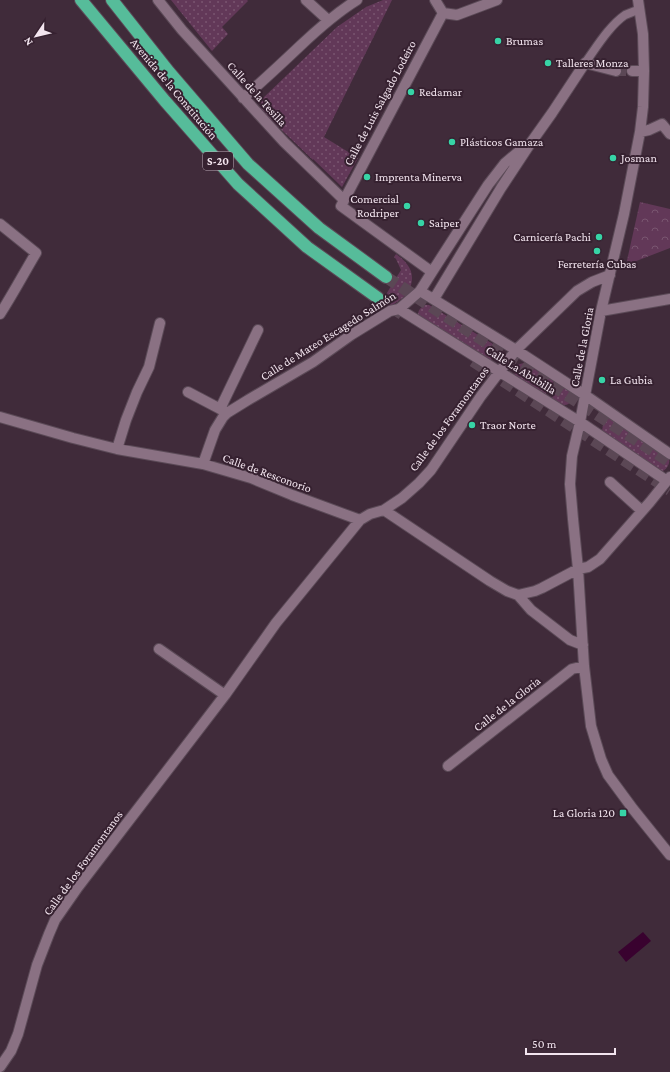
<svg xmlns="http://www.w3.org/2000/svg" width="670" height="1072" font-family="'Crimson Pro',serif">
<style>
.grass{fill:url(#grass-dots)}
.park{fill:url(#park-crowns)}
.water{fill:#39022f}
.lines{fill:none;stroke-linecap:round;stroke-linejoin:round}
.minor-tunnel{stroke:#5b4755;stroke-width:10;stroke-dasharray:10 5;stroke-linecap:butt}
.motorway-tunnel{stroke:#5b4755;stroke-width:12;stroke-dasharray:12 6;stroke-linecap:butt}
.pedestrian-casing{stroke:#5b4a57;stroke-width:10}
.minor-casing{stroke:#5b4a57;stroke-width:12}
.motorway-casing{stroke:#5b4a57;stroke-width:14}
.pedestrian{stroke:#8a7183;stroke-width:8}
.minor{stroke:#8a7183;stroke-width:10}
.motorway{stroke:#56bc9a;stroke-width:12}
.poi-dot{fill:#37d4a6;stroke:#362130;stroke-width:1.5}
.labels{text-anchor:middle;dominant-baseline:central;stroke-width:4;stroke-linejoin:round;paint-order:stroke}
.shield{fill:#362130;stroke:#baaab6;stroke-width:1}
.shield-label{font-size:11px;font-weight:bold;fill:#f3e5ef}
.poi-label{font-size:12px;fill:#f3e5ef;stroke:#362130;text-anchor:start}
.street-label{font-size:12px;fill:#f3e5ef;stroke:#362130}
</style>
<defs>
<pattern id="grass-dots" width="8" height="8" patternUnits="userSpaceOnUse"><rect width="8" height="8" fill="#623858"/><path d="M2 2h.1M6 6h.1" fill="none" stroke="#795570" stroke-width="1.8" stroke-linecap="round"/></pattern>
<pattern id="park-crowns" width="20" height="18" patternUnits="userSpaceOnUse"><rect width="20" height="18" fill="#623858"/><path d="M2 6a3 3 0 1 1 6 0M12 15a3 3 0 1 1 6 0" fill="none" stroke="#795570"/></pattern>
</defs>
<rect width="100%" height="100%" fill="#402b3a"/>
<path class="grass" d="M171 0H247L248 1 222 27 228 34 212 51Z
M383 0H392L324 137 358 158 342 187 313 159V160L262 111 260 106 262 99 337 27 366 7Z
M396 254C407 262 415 271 411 285 410 289 408 293 405 296 398 302 389 307 381 312L377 309 401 270 396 259 394 257Z
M425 305H429L493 344 496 347 497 351C497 356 495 359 489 360L418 316C418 310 420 308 425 305Z
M524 363 554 381 545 395 515 375C512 368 517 364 524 363Z
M561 385C567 389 574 392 572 401 565 409 559 403 551 399Z
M605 413 669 458C670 464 668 468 663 471L657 469 602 431Z"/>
<path class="park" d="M640 202 670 209V248L626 265Z"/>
<path class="water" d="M643 932 651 941 626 962 618 952Z"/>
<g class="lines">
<path class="minor-tunnel" d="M616 71H632"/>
<path class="motorway-tunnel" d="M386 277 670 462
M378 298 402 314
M473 361 670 490"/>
<g class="pedestrian-casing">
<path id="pedestrian" d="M585 63C596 48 609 26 625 15 630 13 635 11 640 9"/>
</g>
<g class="minor-casing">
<path id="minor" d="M158 0 182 30 284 142 344 200
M306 0 328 20
M435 0 443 13
M638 0 643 34 644 71 643 107 640 132 624 214 601 311 580 422 572 456 570 484 573 519 578 569 584 666 591 726 601 759 608 775 633 809 670 855
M443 13 457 15 497 0
M632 71H644
M243 98C263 81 281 64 300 46 318 29 336 13 357 0
M640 132 649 130 662 124 670 134
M0 224 36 253C24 273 13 294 0 314
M432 272 488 185 505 163 523 148
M420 291 516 350 585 395 670 454
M434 299 501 188 530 144 552 113 585 63 616 71
M399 309 580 422 667 481
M601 311 670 299
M188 392 226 412
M220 409 258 330
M0 417 73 438 117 449 203 464 251 478 292 495 360 520
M117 449 126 420 137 392 149 367 160 323
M203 464 215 430 223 417 227 413 248 400 313 362 351 335 390 311 399 309 420 291 432 272 341 206 443 13
M610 482 642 511
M384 510 490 581 507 591 518 595 531 610 570 640 583 645
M518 595 535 591 542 588 578 569 588 567 600 559 650 502 670 477
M159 649 225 695
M448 766 572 669 584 666
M0 1067 11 1051 18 1034 37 965 49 934 55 920 78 887 225 695 276 623 360 520 370 514 384 510 402 498 419 483 431 470 481 396 516 350 577 291 592 282 610 275"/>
</g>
<g class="motorway-casing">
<path id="motorway" d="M81 0 165 101 238 184 307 247 378 298
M112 0 169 72 248 164 319 228 386 277"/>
</g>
<use href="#pedestrian" class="pedestrian"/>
<use href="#minor" class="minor"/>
<use href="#motorway" class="motorway"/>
</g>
<g class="poi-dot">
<circle cx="498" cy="41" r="4"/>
<circle cx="548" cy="63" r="4"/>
<circle cx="411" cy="92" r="4"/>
<circle cx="452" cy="142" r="4"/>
<circle cx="613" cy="158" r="4"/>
<circle cx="367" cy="177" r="4"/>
<circle cx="407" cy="206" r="4"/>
<circle cx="421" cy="223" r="4"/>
<circle cx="599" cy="237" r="4"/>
<circle cx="597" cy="251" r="4"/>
<circle cx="602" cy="380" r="4"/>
<circle cx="472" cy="425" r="4"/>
<rect x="619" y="809" width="8" height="8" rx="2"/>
</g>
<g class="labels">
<rect class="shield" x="203" y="152" width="30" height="18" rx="3"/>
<g class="shield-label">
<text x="218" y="161">S-20</text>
</g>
<g class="poi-label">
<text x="506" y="41">Brumas</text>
<text x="556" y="63">Talleres Monza</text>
<text x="419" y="92">Redamar</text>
<text x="460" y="142">Plásticos Gamaza</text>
<text x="621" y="158">Josman</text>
<text x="375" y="177">Imprenta Minerva</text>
<text x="399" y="199" text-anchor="end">Comercial<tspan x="399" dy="14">Rodriper</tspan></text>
<text x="429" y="223">Saiper</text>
<text x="591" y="237" text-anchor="end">Carnicería Pachi</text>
<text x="597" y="264" text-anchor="middle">Ferretería Cubas</text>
<text x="610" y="380">La Gubia</text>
<text x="480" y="425">Traor Norte</text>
<text x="615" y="813" text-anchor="end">La Gloria 120</text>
</g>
<g class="street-label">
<text transform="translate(174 89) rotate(50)">Avenida de la Constitución</text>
<text transform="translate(257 94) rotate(48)">Calle de la Tesilla</text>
<text transform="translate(380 103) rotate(-62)">Calle de Luis Salgado Lodeiro</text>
<text transform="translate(328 336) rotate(-32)">Calle de Mateo Escagedo Salmón</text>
<text transform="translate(582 347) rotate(-79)">Calle de la Gloria</text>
<text transform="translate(521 370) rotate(32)">Calle La Abubilla</text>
<text transform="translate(449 419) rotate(-54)">Calle de los Foramontanos</text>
<text transform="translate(267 473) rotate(20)">Calle de Resconorio</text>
<text transform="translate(507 704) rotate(-38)">Calle de la Gloria</text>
<text transform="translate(83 863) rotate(-54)">Calle de los Foramontanos</text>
</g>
</g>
<g transform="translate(36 36) rotate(235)" stroke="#362130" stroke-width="3" paint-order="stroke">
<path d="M0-3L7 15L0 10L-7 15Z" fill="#f3e5ef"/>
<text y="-6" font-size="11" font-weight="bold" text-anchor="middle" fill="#f3e5ef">N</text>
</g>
<path d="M526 1048v6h89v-6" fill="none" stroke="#f3e5ef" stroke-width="2"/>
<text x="532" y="1048" font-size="12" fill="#f3e5ef" stroke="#362130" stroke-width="3" paint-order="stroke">50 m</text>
</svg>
